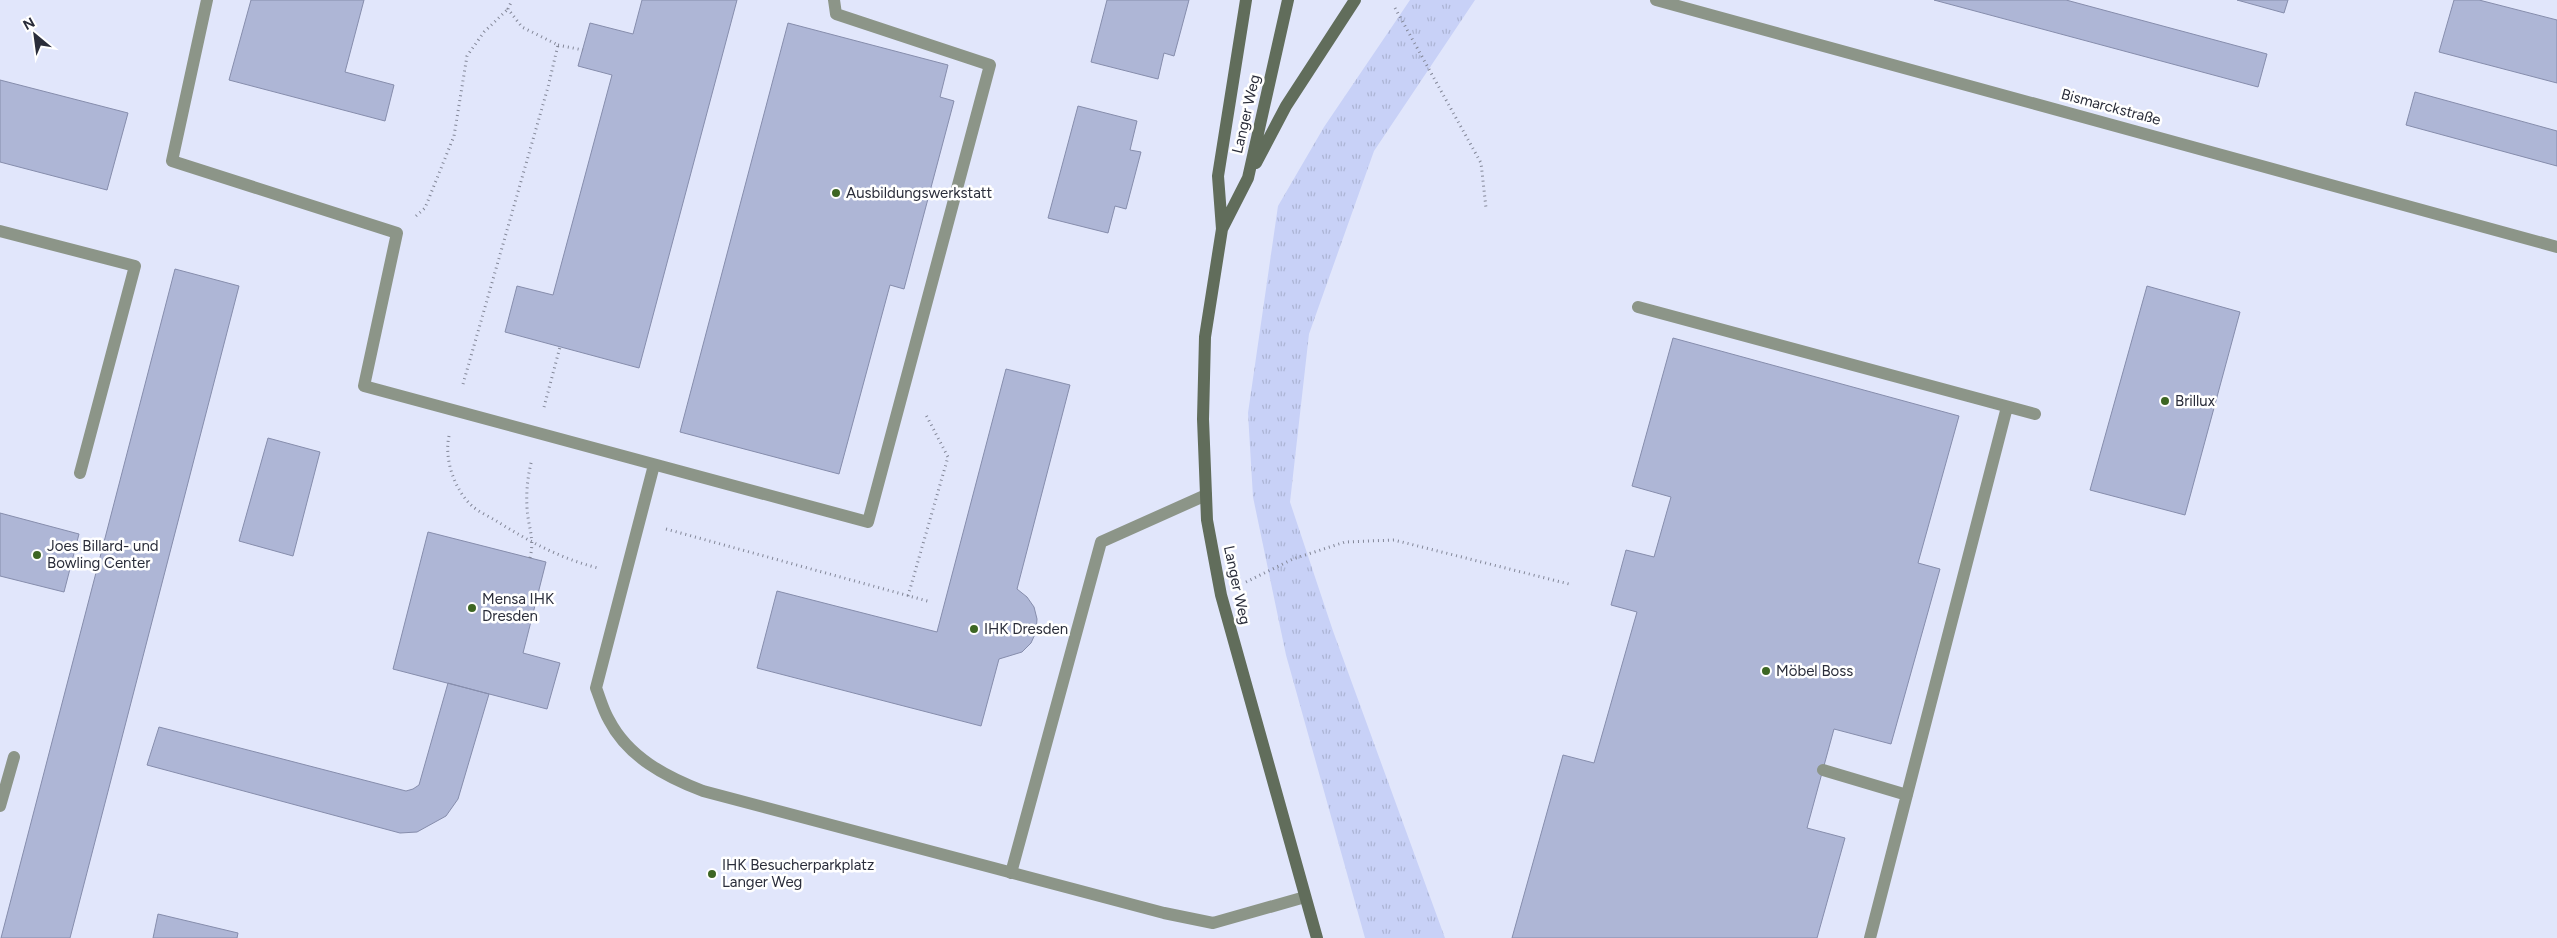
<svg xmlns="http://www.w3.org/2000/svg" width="2557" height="938" font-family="Figtree,sans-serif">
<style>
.grass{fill:url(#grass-tufts)}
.building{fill:#aeb6d6;stroke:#868dac}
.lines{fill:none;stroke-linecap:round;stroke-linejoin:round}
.path{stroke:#838798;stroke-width:3;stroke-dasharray:1 4;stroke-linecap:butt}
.service{stroke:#8c9588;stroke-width:12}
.pedestrian{stroke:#8c9588;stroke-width:12}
.minor{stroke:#8c9588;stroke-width:12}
.secondary{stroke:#616d5b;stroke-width:12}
.poi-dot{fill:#3d6623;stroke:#fff;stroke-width:2}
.labels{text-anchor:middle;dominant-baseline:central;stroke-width:5;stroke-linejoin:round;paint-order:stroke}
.street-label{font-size:15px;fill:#2a2d3a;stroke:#fff}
.poi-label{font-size:15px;fill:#2a2d3a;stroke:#fff;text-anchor:start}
</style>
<defs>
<pattern id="grass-tufts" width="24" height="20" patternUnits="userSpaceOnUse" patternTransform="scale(1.25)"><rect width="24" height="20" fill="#c8d1f7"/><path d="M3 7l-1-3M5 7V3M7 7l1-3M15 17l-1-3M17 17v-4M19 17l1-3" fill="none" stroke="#acb4d4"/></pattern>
</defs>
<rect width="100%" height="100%" fill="#e1e6fb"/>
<path class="grass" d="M1410 0H1475L1374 151 1309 334 1290 502 1333 631 1445 938H1365L1286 655 1253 497 1248 413 1278 206 1324 127Z"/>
<path class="building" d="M251 0H364L345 72 394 85 385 121 229 80Z
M642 0H737L639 368 505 332 517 286 553 295 612 75 578 66 590 23 633 34Z
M1107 0H1189L1174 56 1164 53 1158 79 1091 62Z
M1934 0H2066L2267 54 2258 87Z
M2237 0H2288L2284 13Z
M2454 0H2479L2557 20V83L2439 52Z
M788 23 948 65 940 97 954 101 904 289 890 285 839 474 680 432Z
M0 80 128 113 107 190 0 162Z
M2415 92 2557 131V166L2406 125Z
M1078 106 1137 121 1130 150 1141 152 1126 209 1115 206 1108 233 1048 218Z
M175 269 239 286 70 938H1Z
M2147 286 2240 312 2185 515 2090 490Z
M1673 338 1959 416 1918 563 1940 569 1891 744 1834 729 1807 828 1845 838 1817 938H1512L1563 755 1594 763 1637 612 1611 605 1626 550 1654 557 1671 497 1632 486Z
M1006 369 1070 385 1017 589 1027 597 1034 607 1037 619 1036 632 1031 643 1022 652 999 659 981 726 757 668 777 591 937 632Z
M268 438 320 452 293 556 239 541Z
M0 513 79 534 64 592 0 576Z
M428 532 546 562 523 653 560 663 547 709 393 669Z
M448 683 489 694 458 799 446 816 417 832 400 833 147 765 159 727 406 791 413 789 419 785Z
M158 914 238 933 237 938H153Z"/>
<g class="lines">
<path class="path" d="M1395 8 1481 163 1486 208
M558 45 583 50
M416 216 425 208 454 136 467 56 484 32 508 9
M463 384 548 87 558 45 522 27 508 9 512 0
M544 407 560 347
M449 436C444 459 454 489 472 506 479 512 490 517 498 522 530 542 562 559 598 568
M666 529 931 602
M530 558C535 537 528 528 527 507 526 490 528 475 532 459
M1246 582 1293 559 1345 542 1394 540 1569 584
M908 596 948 457 925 413"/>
<path class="service" d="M207 0 172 161 397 233 364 386 868 522 990 65 836 14 834 0
M0 231 135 266 80 473
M1638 307 2035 414
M654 465 596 688C600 698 603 710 609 720 628 757 666 777 703 791L1164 913 1213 923 1305 897
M1823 770 1907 795
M0 806 14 757
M1870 938 2007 407"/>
<path class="pedestrian" d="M1011 873 1101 542 1206 495"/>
<path class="minor" d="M1656 0 2557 247"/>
<path class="secondary" d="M1246 0 1218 176 1222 229 1205 337 1203 419 1207 520 1221 595 1317 938
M1256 163 1286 106 1355 0
M1222 229 1248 178 1288 0"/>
</g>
<g class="poi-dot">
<circle cx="836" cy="193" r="5"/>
<circle cx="2165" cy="401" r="5"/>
<circle cx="37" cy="555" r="5"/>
<circle cx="472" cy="608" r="5"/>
<circle cx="974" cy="629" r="5"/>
<circle cx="1766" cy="671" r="5"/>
<circle cx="712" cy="874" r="5"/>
</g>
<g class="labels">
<g class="street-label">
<text transform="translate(2111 107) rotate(15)">Bismarckstraße</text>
<text transform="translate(1246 114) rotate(-77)">Langer Weg</text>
<text transform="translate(1237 585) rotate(78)">Langer Weg</text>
</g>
<g class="poi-label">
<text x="846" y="193">Ausbildungswerkstatt</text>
<text x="2175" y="401">Brillux</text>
<text x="47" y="546">Joes Billard- und<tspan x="47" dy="17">Bowling Center</tspan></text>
<text x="482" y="599">Mensa IHK<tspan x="482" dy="17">Dresden</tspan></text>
<text x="984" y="629">IHK Dresden</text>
<text x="1776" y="671">Möbel Boss</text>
<text x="722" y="865">IHK Besucherparkplatz<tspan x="722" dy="17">Langer Weg</tspan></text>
</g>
</g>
<g transform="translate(35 35) rotate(331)" stroke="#ffffff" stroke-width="4" paint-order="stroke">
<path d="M0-4L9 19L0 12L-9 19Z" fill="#2a2d3a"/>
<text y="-8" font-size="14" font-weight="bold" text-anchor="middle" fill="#2a2d3a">N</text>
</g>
</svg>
